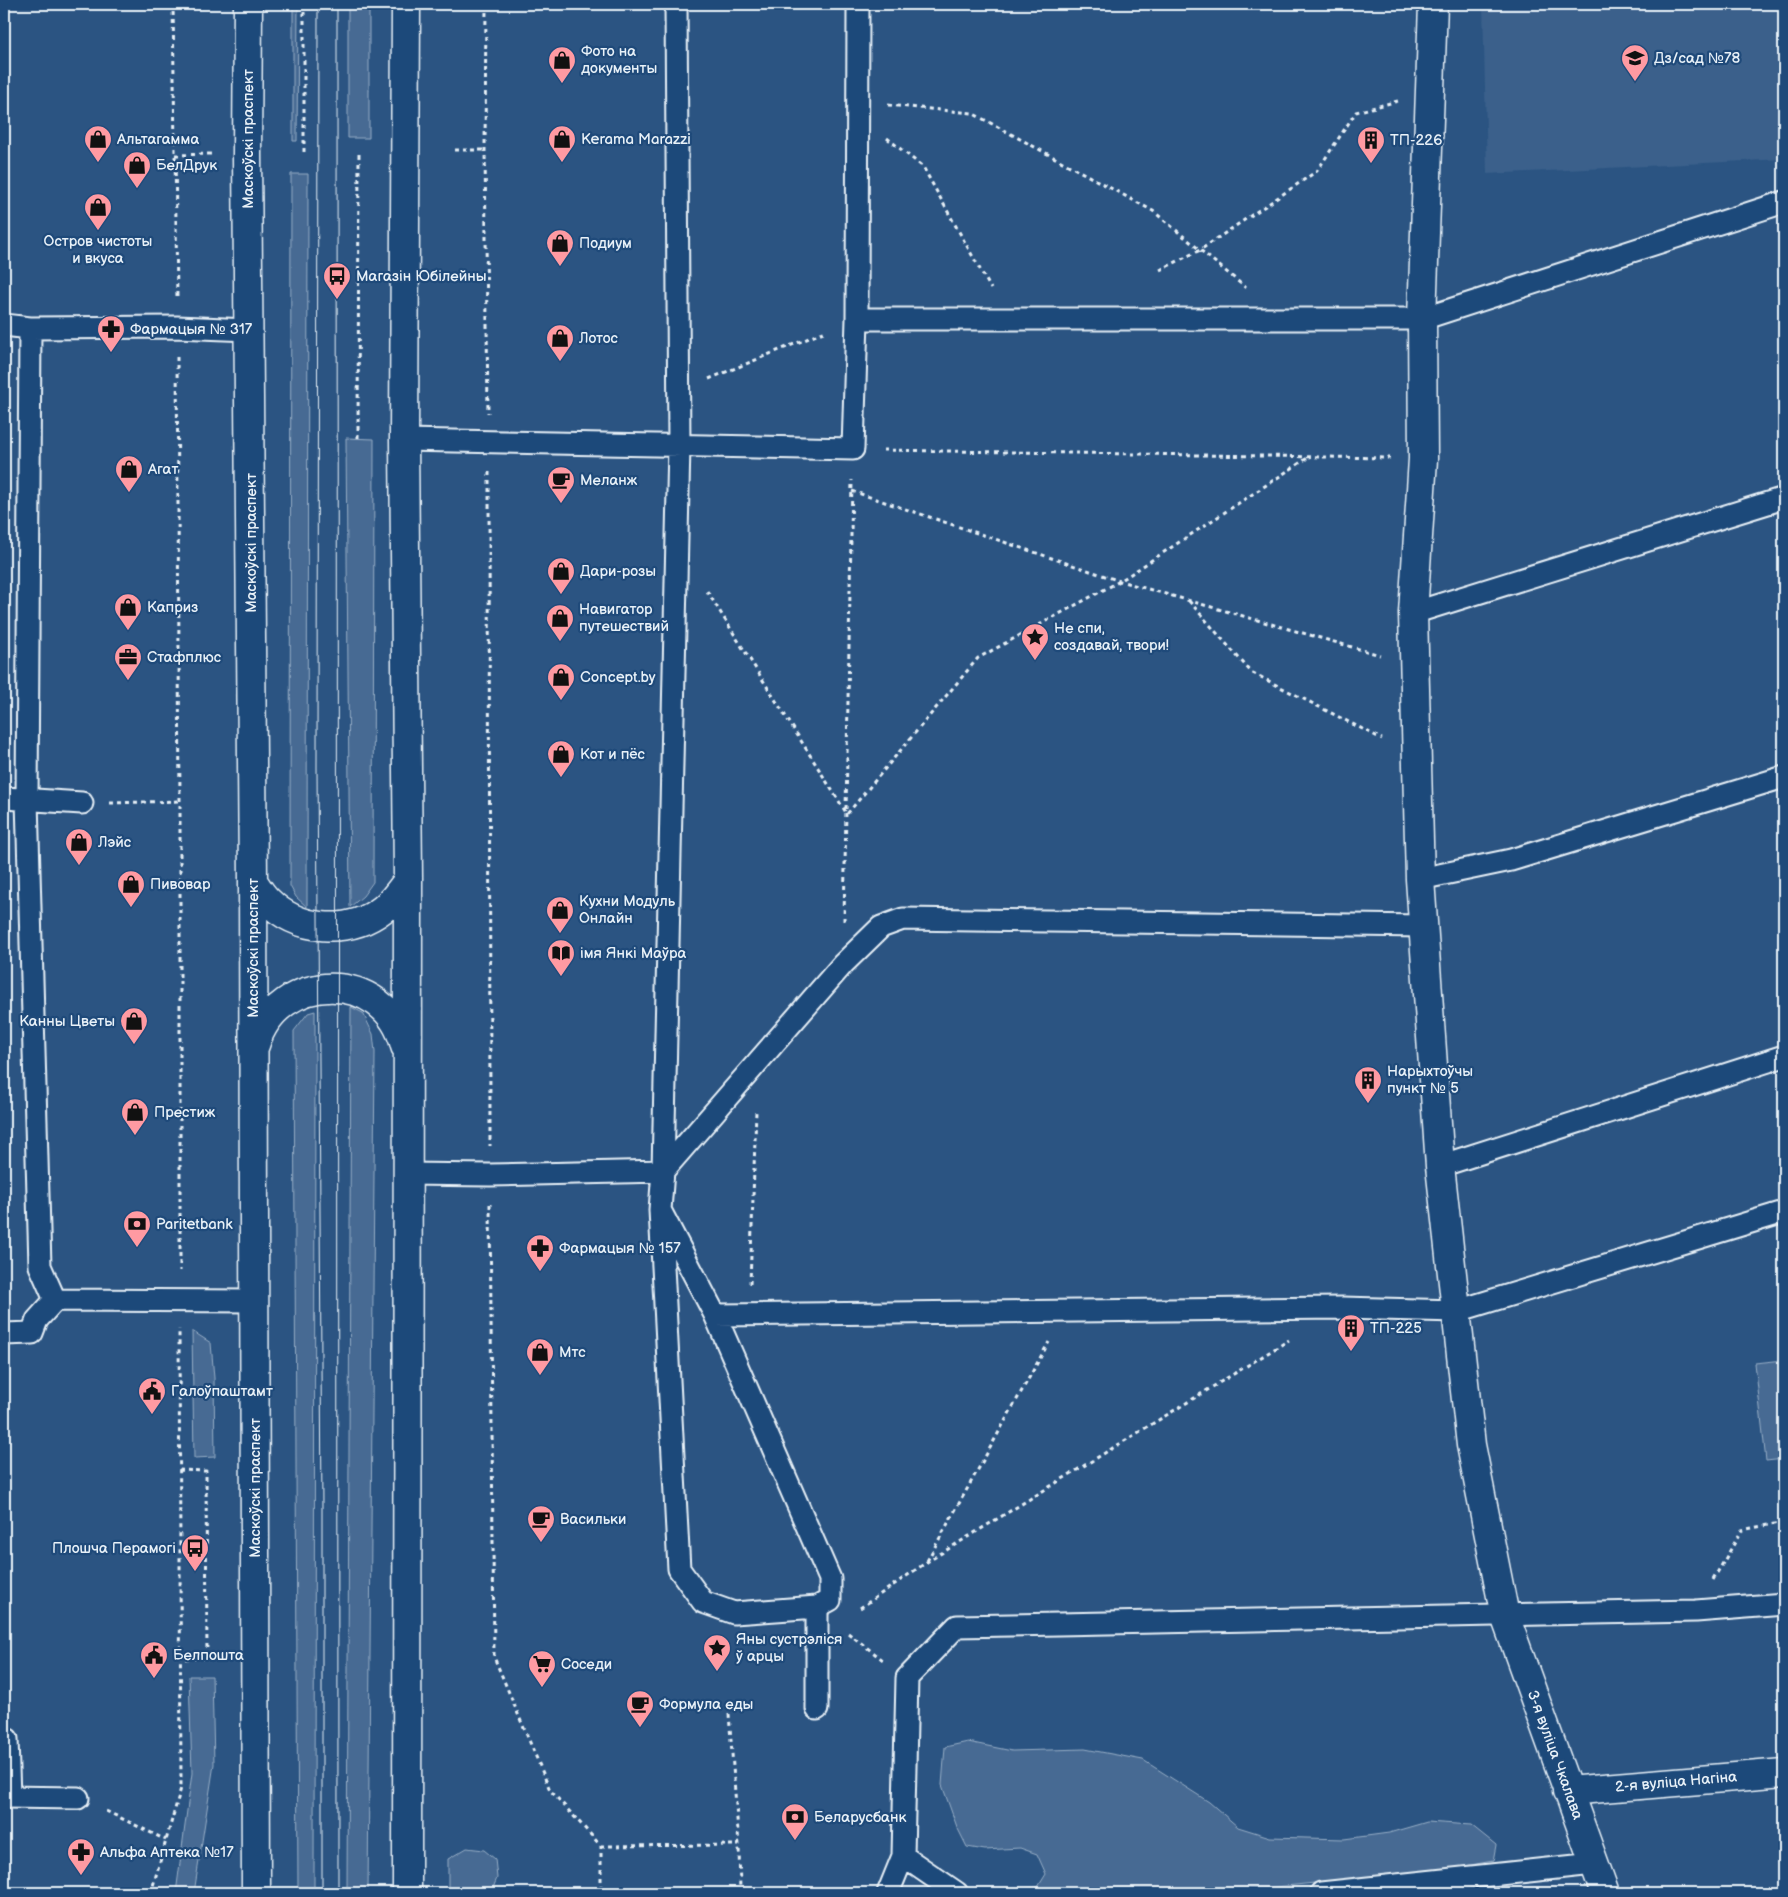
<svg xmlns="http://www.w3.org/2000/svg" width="1788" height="1897" font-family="'Balsamiq Sans',sans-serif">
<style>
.built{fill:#3a608b}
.green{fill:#476b93;stroke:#98aec6}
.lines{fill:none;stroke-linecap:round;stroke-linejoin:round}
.service-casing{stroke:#e8f1f8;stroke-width:25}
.minor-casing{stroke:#e8f1f8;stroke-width:31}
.primary-casing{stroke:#e8f1f8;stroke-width:31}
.path{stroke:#e8f1f8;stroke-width:3;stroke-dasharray:4 4;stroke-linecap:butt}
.service{stroke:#1f4a7a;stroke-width:21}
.minor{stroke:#1f4a7a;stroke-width:28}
.primary{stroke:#1f4a7a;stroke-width:28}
.tram{stroke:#e8f1f8;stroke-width:1}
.labels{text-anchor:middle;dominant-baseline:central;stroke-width:4.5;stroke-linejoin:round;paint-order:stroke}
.poi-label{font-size:15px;fill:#e8f1f8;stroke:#1f4a7a;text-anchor:start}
.street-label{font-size:15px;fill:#e8f1f8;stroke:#1f4a7a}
</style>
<rect width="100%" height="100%" fill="#2b5482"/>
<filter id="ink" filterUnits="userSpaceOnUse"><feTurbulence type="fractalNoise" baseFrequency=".02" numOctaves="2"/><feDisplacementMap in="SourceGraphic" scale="10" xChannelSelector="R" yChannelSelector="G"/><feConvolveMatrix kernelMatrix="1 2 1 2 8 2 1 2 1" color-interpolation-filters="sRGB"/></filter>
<g filter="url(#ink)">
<path class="built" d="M1483 4H1784V159L1487 174Z"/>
<path class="green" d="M293 4H298L297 141H293Z
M348 4H369V138H348Z
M291 174H308L307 907 296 897 290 886Z
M346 438 374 439 373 882 363 896 350 907Z
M351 1007 363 1013 373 1034 375 1052 368 1893H347Z
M315 1011 314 1893H298L294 1031 308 1013Z
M192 1331 211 1343 214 1378 215 1457 194 1458Z
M1784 1360V1459L1766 1461 1755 1363Z
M189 1676H212L214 1764 194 1893H176L192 1773Z
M968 1742 1012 1751 1085 1749 1143 1760 1209 1802 1238 1827 1270 1837 1344 1839 1389 1833 1427 1822 1471 1825 1496 1845 1493 1861 1448 1869 1219 1893H1005L1006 1891 1038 1887 1046 1874 1037 1854 1020 1848 985 1850 967 1847 957 1827 942 1785 945 1747Z
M467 1848 484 1850 495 1859 497 1878 491 1893H448V1859Z"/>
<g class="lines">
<g class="service-casing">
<path id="service" d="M857 319H1422L1784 202
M4 325 30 328
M404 440 853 449 857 319 858 4
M1413 613 1784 498
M4 798 82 803
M1420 879 1511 860 1784 777
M1440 1166 1784 1056
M407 1174 490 1175 663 1171 679 445 676 4
M660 1210 715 1315 830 1579V1600L817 1607 734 1613 703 1602 679 1569 660 1210 663 1171 843 964 881 927 903 919 1423 926
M55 1300 255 1301
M715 1315 1342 1308 1457 1311 1784 1212
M4 1334 32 1333 37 1320 55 1300 40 1266 27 800 30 328 177 327 249 330
M817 1607V1709
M7 1739 9 1797
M4 1797 78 1798
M888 1893 903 1856
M957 1893 903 1856 907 1678 957 1626 1696 1611 1784 1604
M1321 1893 1594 1864"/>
</g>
<g class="minor-casing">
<path id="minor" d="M1433 4 1422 319 1423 459 1413 613 1420 879 1440 1166 1471 1445 1505 1616 1605 1893
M1567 1791 1784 1773"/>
</g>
<g class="primary-casing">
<path id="primary" d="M248 4 247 154 253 881 256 1893
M406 4 404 440 408 880 407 1893
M253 881C257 887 261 894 267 900 297 931 348 936 383 909 393 901 400 891 408 880
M255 1045C278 969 386 968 405 1046"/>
</g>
<path class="path" d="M173 4 177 298
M304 4V152
M486 4 485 150 488 413
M888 105 972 113 1153 211 1246 288
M887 138 923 167 991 289
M455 150H485
M175 155 211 154
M1160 270 1200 250 1317 171 1356 112 1398 101
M177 357 180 801V1271
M709 379 826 331
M358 438 359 151
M883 450 1390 458
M489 472 490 1146
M852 491 1120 581 1380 655
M707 591 847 814 978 658 1120 581 1309 457
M1189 601 1251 672 1382 739
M110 803 180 801
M844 921 852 480
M490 1204 494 1657 550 1790 601 1846V1893
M750 1284 756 1111
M179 1470 206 1471 207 1658 181 1659
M927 1561 1049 1342
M1713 1580 1742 1530 1784 1522
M860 1608 927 1562 1289 1340
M848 1633 883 1660
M729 1714 739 1845 740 1893
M106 1811 166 1840
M601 1846 739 1845
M151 1893 181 1788 179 1329"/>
<use href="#service" class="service"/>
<use href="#minor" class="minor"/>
<use href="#primary" class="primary"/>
<path class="tram" d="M318 4 317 767 322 1509V1893
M337 4 338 1893"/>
</g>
</g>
<defs>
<g id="school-pin" transform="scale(1.4375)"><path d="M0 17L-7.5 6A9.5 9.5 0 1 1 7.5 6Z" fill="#ff9aa2" stroke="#1f4a7a"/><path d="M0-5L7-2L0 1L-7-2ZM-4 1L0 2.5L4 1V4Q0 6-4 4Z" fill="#111"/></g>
<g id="shop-pin" transform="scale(1.4375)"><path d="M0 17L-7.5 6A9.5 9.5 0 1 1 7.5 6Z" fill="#ff9aa2" stroke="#1f4a7a"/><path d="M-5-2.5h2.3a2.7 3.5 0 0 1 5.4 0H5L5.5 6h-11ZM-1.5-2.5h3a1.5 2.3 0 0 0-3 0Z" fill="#111"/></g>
<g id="building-pin" transform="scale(1.4375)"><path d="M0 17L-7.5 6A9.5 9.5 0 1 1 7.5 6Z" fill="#ff9aa2" stroke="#1f4a7a"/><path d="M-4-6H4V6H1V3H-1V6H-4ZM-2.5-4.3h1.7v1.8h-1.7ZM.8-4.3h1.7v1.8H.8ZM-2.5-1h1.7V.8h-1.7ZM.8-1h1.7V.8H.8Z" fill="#111"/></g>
<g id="bus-pin" transform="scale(1.4375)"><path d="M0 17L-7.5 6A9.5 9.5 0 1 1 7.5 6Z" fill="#ff9aa2" stroke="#1f4a7a"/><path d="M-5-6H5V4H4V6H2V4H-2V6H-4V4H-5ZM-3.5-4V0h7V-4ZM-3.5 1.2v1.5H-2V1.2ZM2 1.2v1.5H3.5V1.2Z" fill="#111"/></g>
<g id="pharmacy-pin" transform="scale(1.4375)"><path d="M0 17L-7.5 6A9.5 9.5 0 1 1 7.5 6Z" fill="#ff9aa2" stroke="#1f4a7a"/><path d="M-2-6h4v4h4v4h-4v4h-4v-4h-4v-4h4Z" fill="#111"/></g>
<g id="cafe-pin" transform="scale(1.4375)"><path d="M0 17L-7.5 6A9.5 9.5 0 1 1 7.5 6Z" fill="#ff9aa2" stroke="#1f4a7a"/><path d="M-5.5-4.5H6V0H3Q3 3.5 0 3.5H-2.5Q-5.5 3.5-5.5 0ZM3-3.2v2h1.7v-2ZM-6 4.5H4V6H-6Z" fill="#111"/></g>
<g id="sight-pin" transform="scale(1.4375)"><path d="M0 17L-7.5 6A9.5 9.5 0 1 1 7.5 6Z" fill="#ff9aa2" stroke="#1f4a7a"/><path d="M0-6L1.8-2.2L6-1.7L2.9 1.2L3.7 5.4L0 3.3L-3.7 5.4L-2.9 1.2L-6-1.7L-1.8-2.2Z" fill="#111"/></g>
<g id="office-pin" transform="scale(1.4375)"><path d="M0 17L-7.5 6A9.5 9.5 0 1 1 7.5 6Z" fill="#ff9aa2" stroke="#1f4a7a"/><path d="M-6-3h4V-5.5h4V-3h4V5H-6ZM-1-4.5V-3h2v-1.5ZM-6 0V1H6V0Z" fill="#111"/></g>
<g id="library-pin" transform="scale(1.4375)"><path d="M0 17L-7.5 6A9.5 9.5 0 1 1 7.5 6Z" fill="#ff9aa2" stroke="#1f4a7a"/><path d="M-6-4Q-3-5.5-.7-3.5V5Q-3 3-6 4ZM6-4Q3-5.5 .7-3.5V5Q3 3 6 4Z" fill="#111"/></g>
<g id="bank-pin" transform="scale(1.4375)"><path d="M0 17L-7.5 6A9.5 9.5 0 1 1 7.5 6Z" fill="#ff9aa2" stroke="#1f4a7a"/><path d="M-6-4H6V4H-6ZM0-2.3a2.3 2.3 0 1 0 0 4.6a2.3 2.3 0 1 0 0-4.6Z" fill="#111"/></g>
<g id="civic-pin" transform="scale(1.4375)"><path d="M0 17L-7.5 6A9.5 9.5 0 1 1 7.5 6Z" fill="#ff9aa2" stroke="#1f4a7a"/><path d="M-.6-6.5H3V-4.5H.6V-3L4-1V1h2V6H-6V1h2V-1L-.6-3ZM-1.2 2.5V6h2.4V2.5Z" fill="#111"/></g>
<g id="supermarket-pin" transform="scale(1.4375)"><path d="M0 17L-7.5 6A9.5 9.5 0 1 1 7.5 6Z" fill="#ff9aa2" stroke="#1f4a7a"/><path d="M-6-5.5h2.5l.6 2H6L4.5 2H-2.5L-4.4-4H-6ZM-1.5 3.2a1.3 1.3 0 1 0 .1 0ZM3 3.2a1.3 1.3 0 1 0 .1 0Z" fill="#111"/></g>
</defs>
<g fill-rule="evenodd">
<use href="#school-pin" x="1635" y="58"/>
<use href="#shop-pin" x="562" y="60"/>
<use href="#shop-pin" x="98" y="139"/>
<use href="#shop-pin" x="562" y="139"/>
<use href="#building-pin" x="1371" y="140"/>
<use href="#shop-pin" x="137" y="165"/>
<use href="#shop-pin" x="98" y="207"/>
<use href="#shop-pin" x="560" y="243"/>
<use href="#bus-pin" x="337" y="276"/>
<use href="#pharmacy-pin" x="111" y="329"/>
<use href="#shop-pin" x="560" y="338"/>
<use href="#shop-pin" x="129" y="469"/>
<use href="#cafe-pin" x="561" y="480"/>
<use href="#shop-pin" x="561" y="571"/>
<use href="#shop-pin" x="128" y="607"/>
<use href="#shop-pin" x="560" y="618"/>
<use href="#sight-pin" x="1035" y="637"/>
<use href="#office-pin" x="128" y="657"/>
<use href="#shop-pin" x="561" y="677"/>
<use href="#shop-pin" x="561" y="754"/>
<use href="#shop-pin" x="79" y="842"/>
<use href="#shop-pin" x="131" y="884"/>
<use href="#shop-pin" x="560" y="910"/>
<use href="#library-pin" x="561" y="953"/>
<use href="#shop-pin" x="134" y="1021"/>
<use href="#building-pin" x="1368" y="1080"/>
<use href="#shop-pin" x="135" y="1112"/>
<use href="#bank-pin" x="137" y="1224"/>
<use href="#pharmacy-pin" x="540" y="1248"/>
<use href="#building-pin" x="1351" y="1328"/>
<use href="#shop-pin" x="540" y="1352"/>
<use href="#civic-pin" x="152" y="1391"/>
<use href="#cafe-pin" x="541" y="1519"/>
<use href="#bus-pin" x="195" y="1548"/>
<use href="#sight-pin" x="717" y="1648"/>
<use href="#civic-pin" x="154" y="1655"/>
<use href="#supermarket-pin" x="542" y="1664"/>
<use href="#cafe-pin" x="640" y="1704"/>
<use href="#bank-pin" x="795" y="1817"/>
<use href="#pharmacy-pin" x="81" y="1852"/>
</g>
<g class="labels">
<g class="poi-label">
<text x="581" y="51">Фото на<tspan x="581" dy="17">документы</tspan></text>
<text x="1654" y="58">Дз/сад №78</text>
<text x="117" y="139">Альтагамма</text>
<text x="581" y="139">Kerama Marazzi</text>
<text x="1390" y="140">ТП-226</text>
<text x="156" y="165">БелДрук</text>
<text x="98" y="241" text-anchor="middle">Остров чистоты<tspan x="98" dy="17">и вкуса</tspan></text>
<text x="579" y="243">Подиум</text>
<text x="356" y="276">Магазін Юбілейны</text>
<text x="130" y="329">Фармацыя № 317</text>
<text x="579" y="338">Лотос</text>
<text x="148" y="469">Агат</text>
<text x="580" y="480">Меланж</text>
<text x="580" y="571">Дари-розы</text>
<text x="147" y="607">Каприз</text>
<text x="579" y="609">Навигатор<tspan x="579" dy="17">путешествий</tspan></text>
<text x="1054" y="628">Не спи,<tspan x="1054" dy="17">создавай, твори!</tspan></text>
<text x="147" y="657">Стафплюс</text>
<text x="580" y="677">Concept.by</text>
<text x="580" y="754">Кот и пёс</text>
<text x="98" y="842">Лэйс</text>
<text x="150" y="884">Пивовар</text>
<text x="579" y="901">Кухни Модуль<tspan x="579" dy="17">Онлайн</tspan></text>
<text x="580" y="953">імя Янкі Маўра</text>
<text x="115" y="1021" text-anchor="end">Канны Цветы</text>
<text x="1387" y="1071">Нарыхтоўчы<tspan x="1387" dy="17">пункт № 5</tspan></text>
<text x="154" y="1112">Престиж</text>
<text x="156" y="1224">Paritetbank</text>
<text x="559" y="1248">Фармацыя № 157</text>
<text x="1370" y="1328">ТП-225</text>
<text x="559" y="1352">Мтс</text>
<text x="171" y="1391">Галоўпаштамт</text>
<text x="560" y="1519">Васильки</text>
<text x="176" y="1548" text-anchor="end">Плошча Перамогі</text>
<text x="736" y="1639">Яны сустрэліся<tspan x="736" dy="17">ў арцы</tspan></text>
<text x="173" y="1655">Белпошта</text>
<text x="561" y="1664">Соседи</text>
<text x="659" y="1704">Формула еды</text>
<text x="814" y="1817">Беларусбанк</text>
<text x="100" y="1852">Альфа Аптека №17</text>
</g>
<g class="street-label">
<text transform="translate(248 139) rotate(-90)">Маскоўскі праспект</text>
<text transform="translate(251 543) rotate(-90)">Маскоўскі праспект</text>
<text transform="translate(253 948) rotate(-90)">Маскоўскі праспект</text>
<text transform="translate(255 1488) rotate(-90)">Маскоўскі праспект</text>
<text transform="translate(1555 1755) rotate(70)">3-я вуліца Чкалава</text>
<text transform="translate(1676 1782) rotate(-5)">2-я вуліца Нагіна</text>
</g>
</g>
<rect width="1788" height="1897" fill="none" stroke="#1f4a7a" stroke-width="20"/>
<rect x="10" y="10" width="1768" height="1877" fill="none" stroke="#e8f1f8" stroke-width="2" filter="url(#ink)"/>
</svg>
